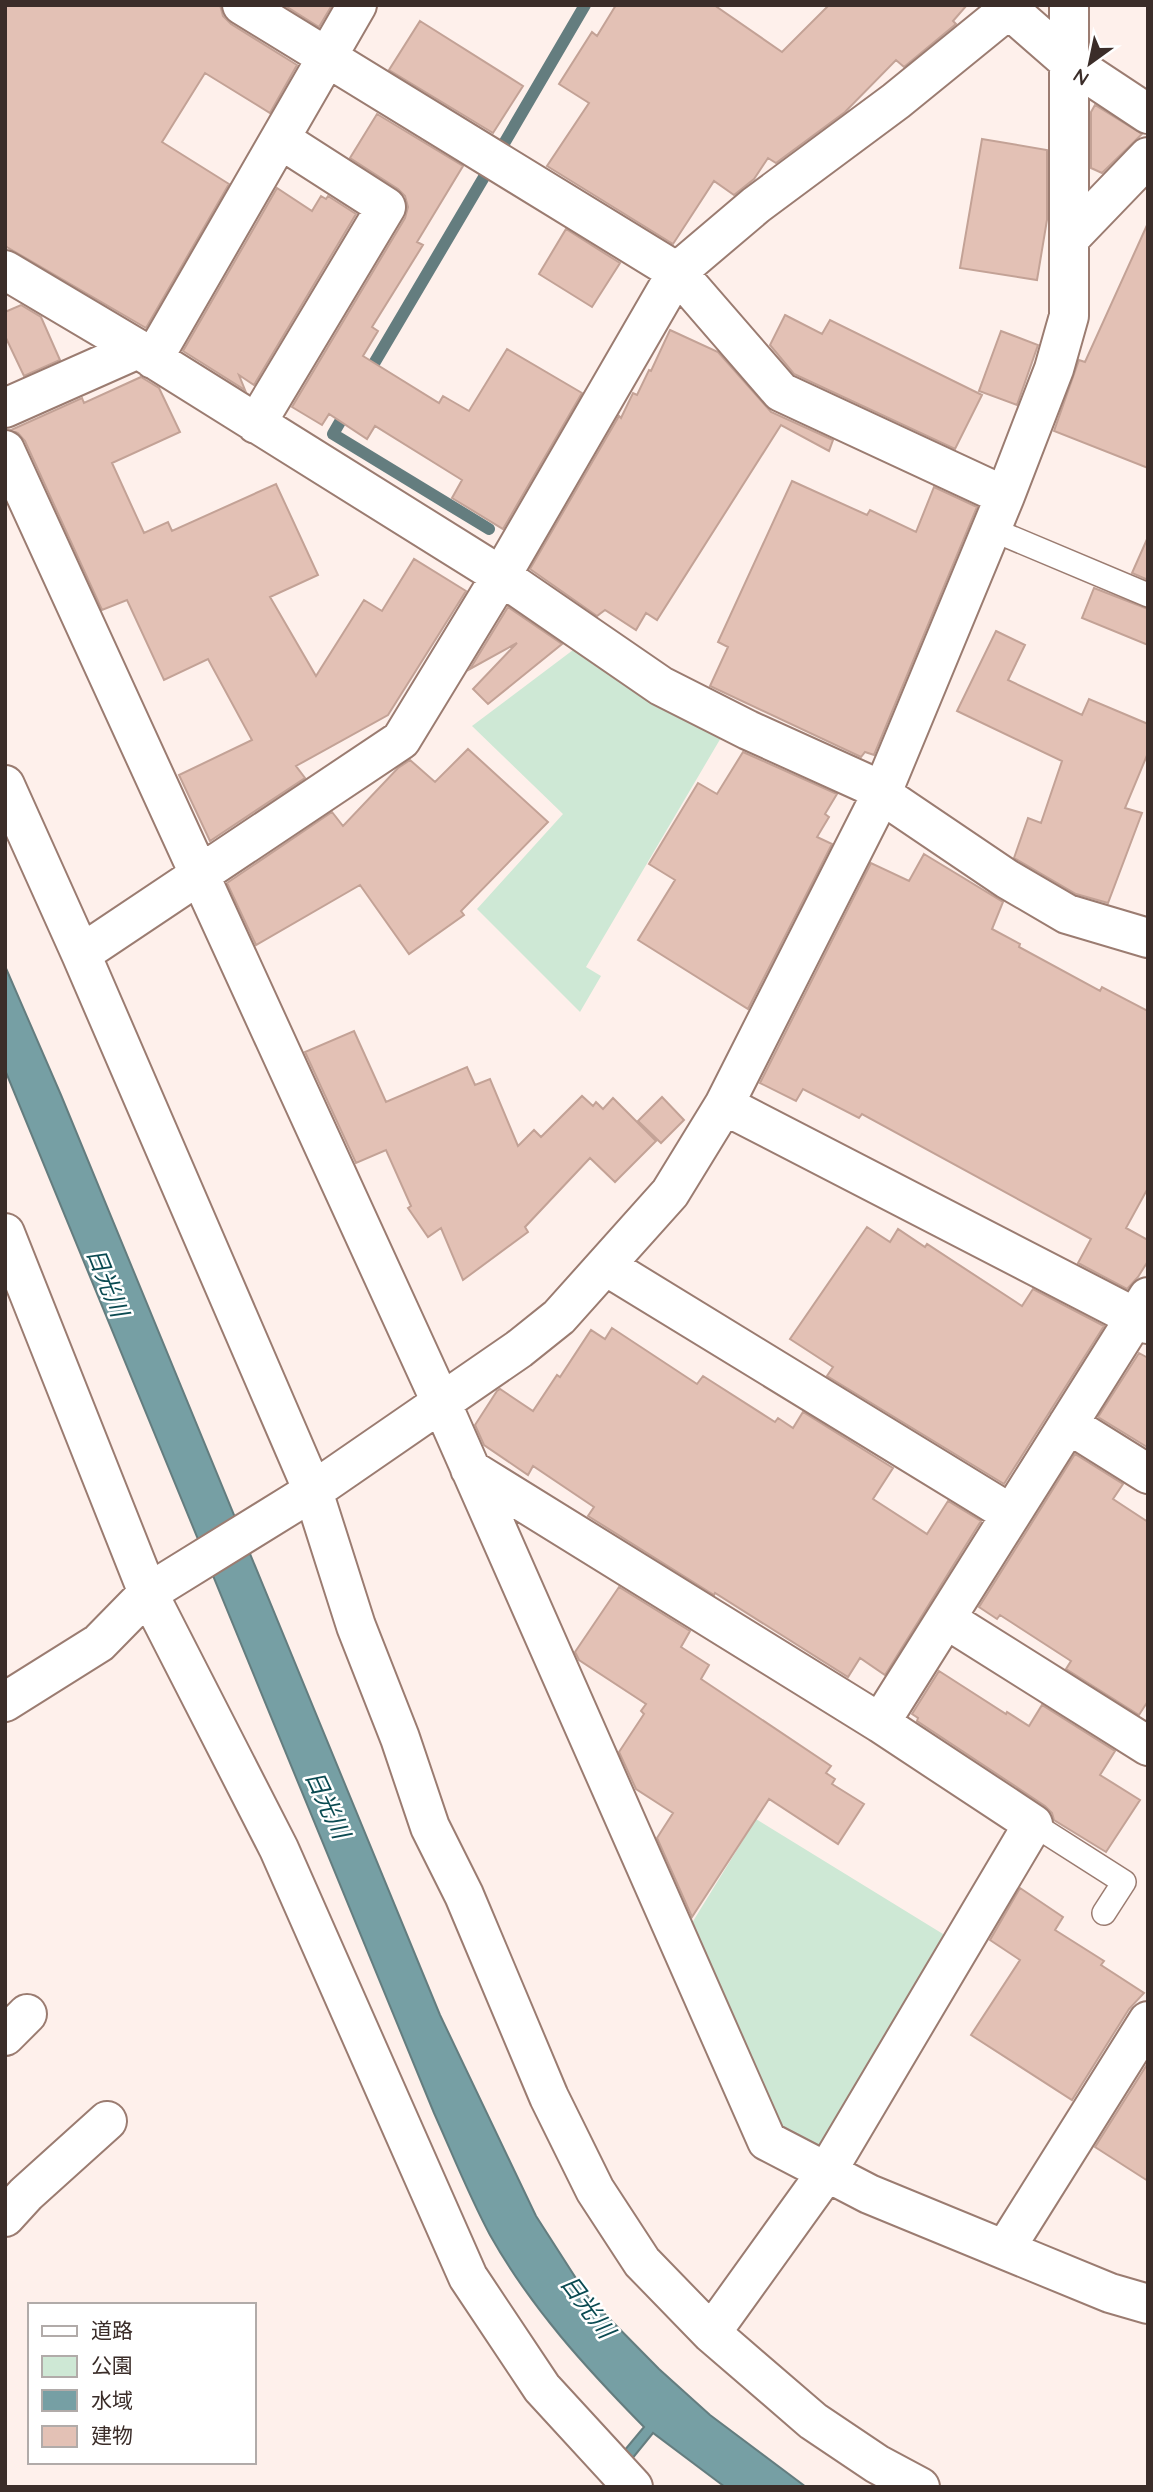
<svg xmlns="http://www.w3.org/2000/svg" width="1153" height="2492" font-family="Quicksand,'Noto Sans JP',sans-serif">
<style>
.green{fill:#cee8d5}
.water{fill:#769fa4;stroke:#647d7f;stroke-width:2}
.lines{fill:none;stroke-linecap:round;stroke-linejoin:round}
.stream{stroke:#647d7f;stroke-width:12}
.building{fill:#e3c1b5;stroke:#c3a296;stroke-width:2}
.lane-casing{stroke:#9b7c71;stroke-width:26}
.street-casing{stroke:#9b7c71;stroke-width:42}
.lane{stroke:#fff;stroke-width:23}
.street{stroke:#fff;stroke-width:38}
.labels{text-anchor:middle;dominant-baseline:central;stroke-width:5;stroke-linejoin:round;paint-order:stroke}
.water-label{font-size:24px;font-style:italic;fill:#0a4a51;stroke:#fff}
</style>
<rect width="100%" height="100%" fill="#fef0eb"/>
<path class="green" d="M577 647 722 736 586 967 601 976 580 1012 477 909 563 814 472 726Z
M756 1819 956 1942 815 2154 782 2132 687 1931Z"/>
<path class="water" d="M5 966 61 1095 440 2015 536 2216 588 2297 659 2369 710 2415 806 2487H725L653 2433 627 2465 619 2457 644 2427C586 2368 531 2308 490 2235 469 2196 452 2153 434 2113L5 1070Z"/>
<g class="lines">
<path class="stream" d="M502 147 585 5
M366 377 487 172
M348 408 333 434 489 529"/>
</g>
<path class="building" d="M5 5H220L223 16 231 24 297 65 270 113 205 73 162 142 229 184 146 328 5 246Z
M284 5H332L319 27Z
M616 5H714L782 52 829 5H967L953 21 956 24 904 67 896 60 845 112 776 163 768 158 754 179 734 195 714 181 673 244 547 166 589 103 559 84 592 32 597 36Z
M420 21 523 86 493 133 389 70Z
M1095 105 1142 134 1102 173 1091 168V112Z
M377 114 463 166 417 242 423 245 372 327 378 331 363 356 439 403 443 396 469 411 507 349 582 393 503 529 452 498 462 480 375 426 367 439 329 414 322 425 292 407 405 218 408 207 405 196 398 189 350 158Z
M982 139 1047 150V220L1037 280 960 268Z
M277 188 312 211 321 196 326 199 328 196 356 214 254 385 239 375 245 390 183 351Z
M1148 223V468L1054 431 1079 360 1085 362Z
M566 229 620 263 592 307 539 274Z
M21 305 41 317 60 360 24 376 5 336V312Z
M785 315 822 334 830 320 982 395 955 449 794 374 770 345Z
M670 330 718 352 771 412 833 440 829 451 781 425 657 620 646 613 636 630 605 610 597 616 530 569 619 416 621 418 633 393 637 395 649 370 651 371Z
M1001 331 1038 345 1017 405 979 391Z
M141 377 159 388 180 432 112 463 144 533 168 522 172 531 276 484 318 575 270 597 316 676 364 600 382 611 414 559 466 591 388 715 296 766 305 778 210 841 179 775 252 740 208 659 164 680 127 600 102 610 25 441 18 433 11 430 82 398 84 403Z
M792 481 867 515 870 510 916 532 934 487 977 507 874 755 865 752 861 757 710 686 728 647 718 642Z
M1148 537V580L1132 573Z
M1094 588 1148 609V645L1082 618Z
M508 607 562 644 488 704 473 689 517 643 470 669Z
M996 631 1025 645 1008 680 1082 715 1089 699 1148 724V753L1125 808 1142 813 1108 903 1076 894 1014 858 1028 818 1041 823 1062 761 957 711Z
M468 749 548 822 461 911 464 915 409 954 360 885 256 945 227 883 332 812 343 826 398 768 410 760 435 782Z
M743 752 837 794 825 814 829 817 817 837 832 844 748 1009 638 940 675 880 649 864 698 783 717 794Z
M924 854 1003 902 992 929 1020 944 1019 947 1100 991 1102 987 1148 1011V1188L1126 1228 1148 1240V1261L1138 1277 1127 1289 1078 1263 1091 1239 862 1114 859 1118 803 1089 796 1101 760 1083 871 863 909 881Z
M354 1031 386 1102 467 1067 475 1085 490 1079 518 1146 534 1130 541 1137 582 1096 593 1106 596 1102 603 1109 613 1098 656 1141 615 1182 590 1158 525 1227 528 1232 463 1280 441 1228 428 1237 408 1208 411 1206 386 1150 356 1163 305 1052Z
M662 1097 684 1120 661 1143 638 1121Z
M867 1227 890 1242 898 1229 925 1247 927 1244 1022 1306 1033 1289 1104 1326 1004 1484 827 1376 833 1367 790 1339Z
M612 1328 697 1384 703 1376 775 1422 778 1418 793 1428 803 1412 893 1468 873 1499 927 1534 948 1501 981 1521 885 1675 860 1658 848 1677 715 1593 714 1595 588 1516 594 1507 533 1466 528 1475 484 1445 475 1425 497 1391 500 1389 533 1411 557 1375 560 1377 591 1330 605 1339Z
M1139 1353 1148 1358 1147 1447 1098 1417Z
M1075 1454 1123 1484 1113 1499 1148 1522V1701L1139 1715 1066 1669 1071 1661 1000 1615 997 1619 979 1607Z
M619 1587 690 1631 681 1647 709 1665 701 1679 831 1766 826 1773 835 1779 832 1784 864 1804 838 1844 769 1799 692 1917 657 1838 673 1813 636 1789 619 1752 644 1714 641 1711 646 1704 579 1660 575 1652Z
M939 1671 1006 1714 1007 1712 1029 1726 1042 1705 1115 1751 1100 1775 1140 1800 1106 1852 1054 1820 1052 1813 1045 1806 917 1721 918 1718 912 1714Z
M1020 1888 1063 1917 1055 1930 1104 1961 1101 1965 1144 1993 1129 2009 1072 2100 971 2035 1020 1960 990 1940Z
M1148 2063V2181L1095 2147Z"/>
<g class="lines">
<g class="lane-casing">
<path id="lane" d="M991 529 1148 595
M1033 1824 1124 1882 1104 1913"/>
</g>
<g class="street-casing">
<path id="street" d="M242 5 677 272 781 392 1005 496
M1004 5 1068 61 1148 114
M1070 238 1148 157
M5 270 138 349 501 576 661 686 748 730 865 783 1007 879 1067 914 1148 938
M153 359 357 5
M5 408 138 349
M256 424 386 207 280 139
M5 450 441 1402 767 2141 869 2194 1110 2293 1148 2304
M5 785 81 954 313 1491 356 1626 400 1738 430 1827 464 1895 549 2097 595 2190 642 2262 711 2333 813 2421 877 2464 920 2487
M81 954 401 740 501 576 677 272 756 205 896 101 1009 9
M724 1105 1148 1324
M5 1233 148 1593 279 1849 468 2277 542 2388 633 2487
M606 1266 1011 1514
M1068 1424 1148 1474
M470 1469 880 1723
M946 1619 1148 1746
M5 1702 99 1643 148 1593 313 1491 519 1349 559 1317 670 1193 724 1105 881 795 1005 496 1054 369 1069 316V5
M5 2036 27 2014
M5 2217 26 2194 107 2121
M1005 2249 1148 2021
M711 2333 826 2173 1033 1824 880 1723 1148 1297"/>
</g>
<use href="#lane" class="lane"/>
<use href="#street" class="street"/>
</g>
<g class="labels">
<g class="water-label">
<text transform="translate(108 1282) rotate(68)">日光川</text>
<text transform="translate(328 1804) rotate(65)">日光川</text>
<text transform="translate(588 2306) rotate(53)">日光川</text>
</g>
</g>
<rect width="1153" height="2492" fill="none" stroke="#3b2d29" stroke-width="14"/>
<rect x="28" y="2303" width="228" height="161" fill="#ffffff" stroke="#b1aba9" stroke-width="2"/>
<rect x="42" y="2326" width="35" height="10" fill="#ffffff" stroke="#b1aba9" stroke-width="2"/>
<text x="91" y="2338" font-size="21" fill="#3b2d29">道路</text>
<rect x="42" y="2356" width="35" height="21" fill="#cee8d5" stroke="#b1aba9" stroke-width="2"/>
<text x="91" y="2373" font-size="21" fill="#3b2d29">公園</text>
<rect x="42" y="2390" width="35" height="21" fill="#769fa4" stroke="#b1aba9" stroke-width="2"/>
<text x="91" y="2408" font-size="21" fill="#3b2d29">水域</text>
<rect x="42" y="2426" width="35" height="21" fill="#e3c1b5" stroke="#b1aba9" stroke-width="2"/>
<text x="91" y="2443" font-size="21" fill="#3b2d29">建物</text>
<g transform="translate(1090 63) rotate(213)" stroke="#ffffff" stroke-width="5" paint-order="stroke">
<path d="M0-5L12 26L0 18L-12 26Z" fill="#3b2d29"/>
<text y="-10" font-size="19" font-weight="bold" text-anchor="middle" fill="#3b2d29">N</text>
</g>
</svg>
